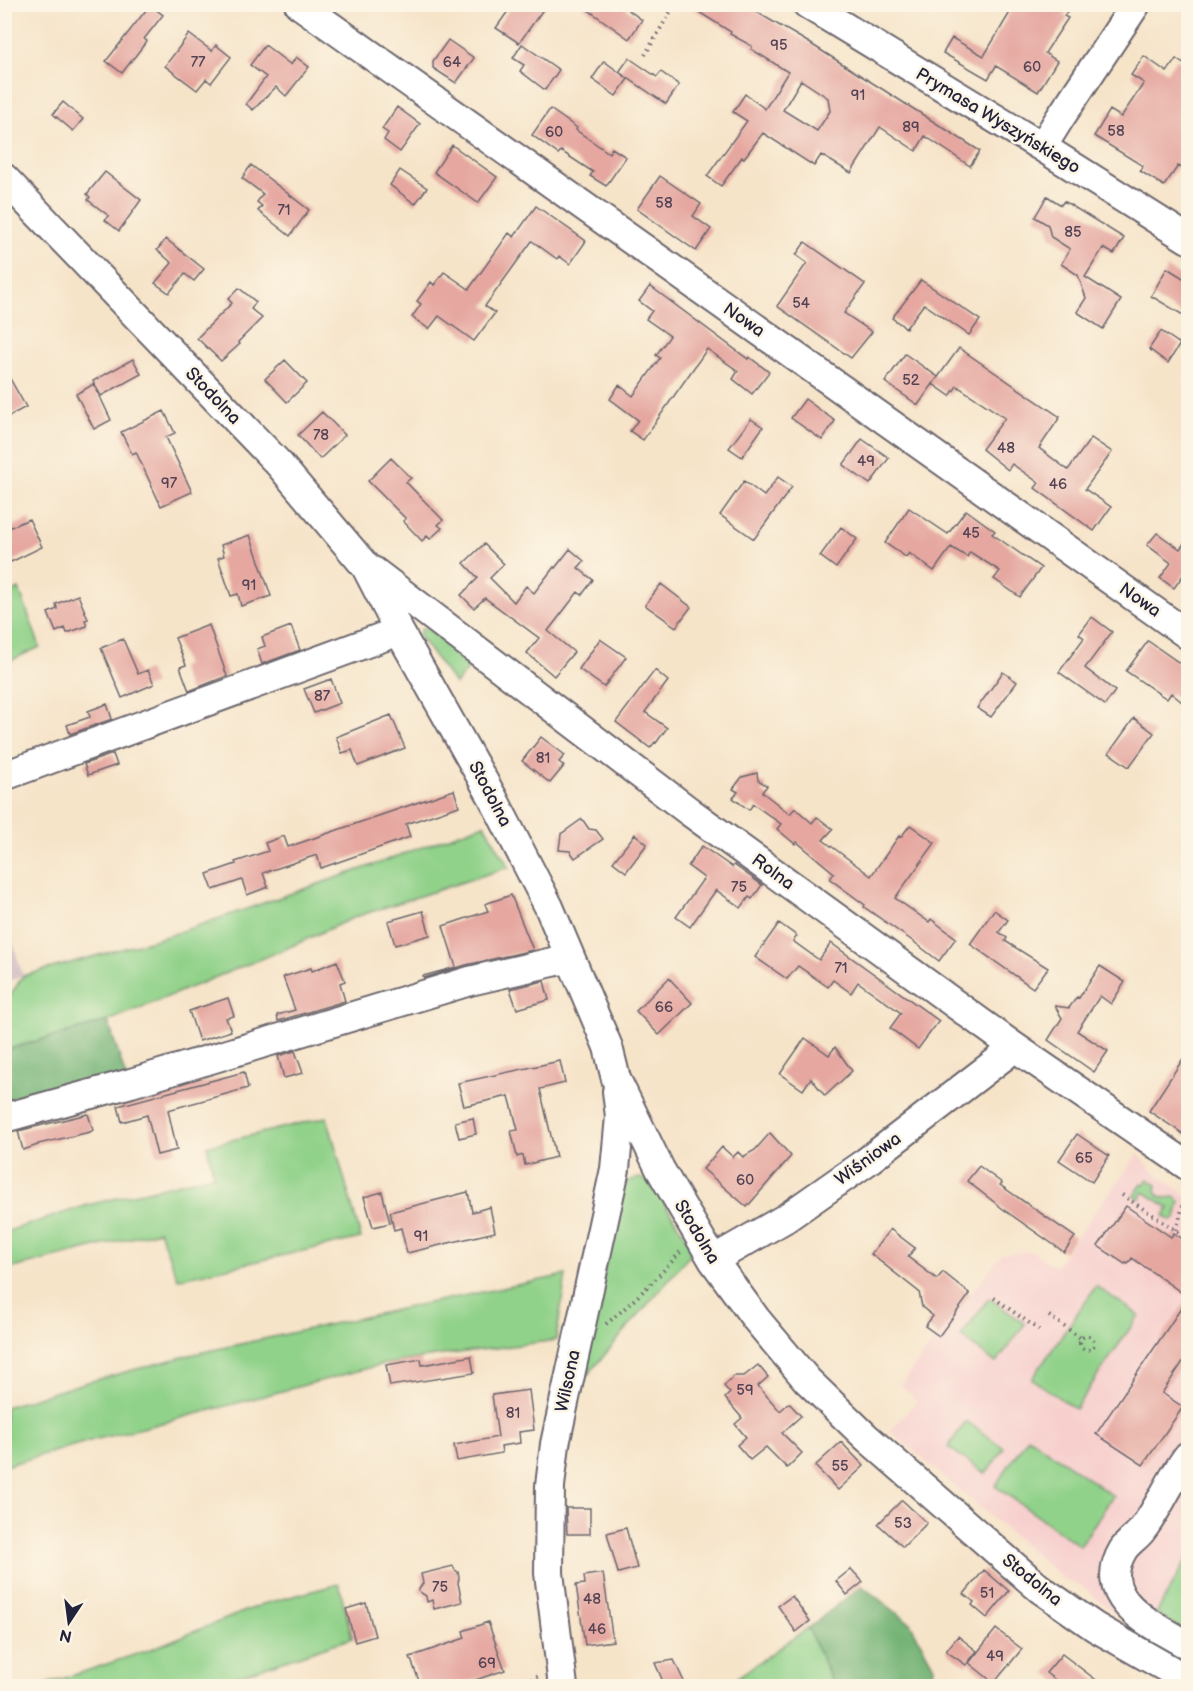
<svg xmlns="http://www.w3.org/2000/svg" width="1193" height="1691" font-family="'Balsamiq Sans',sans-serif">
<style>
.built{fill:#f7d0ce}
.industrial{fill:#d2bec4}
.green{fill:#91d28a;stroke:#5a7a62;stroke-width:1.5}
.forest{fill:#74b476;stroke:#4b6b58;stroke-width:1.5}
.building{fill:#e5a7a0;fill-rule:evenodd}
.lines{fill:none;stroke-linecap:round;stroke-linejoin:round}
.minor-casing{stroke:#6c666d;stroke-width:32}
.path{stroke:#6c666d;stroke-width:4;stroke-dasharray:1.5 4.5;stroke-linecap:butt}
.minor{stroke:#fff;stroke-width:28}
.labels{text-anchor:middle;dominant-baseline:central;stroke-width:5;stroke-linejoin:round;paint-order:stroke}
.number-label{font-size:15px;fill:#534354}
.street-label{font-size:18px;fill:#22223b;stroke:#fcf5e5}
</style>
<rect width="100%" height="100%" fill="#fcf5e5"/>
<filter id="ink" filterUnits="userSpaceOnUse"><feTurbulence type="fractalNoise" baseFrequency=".0167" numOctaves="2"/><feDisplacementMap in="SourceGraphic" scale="12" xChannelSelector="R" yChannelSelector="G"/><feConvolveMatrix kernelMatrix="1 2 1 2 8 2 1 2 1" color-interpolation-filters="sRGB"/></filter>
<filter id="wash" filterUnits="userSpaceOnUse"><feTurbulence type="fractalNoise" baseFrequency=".008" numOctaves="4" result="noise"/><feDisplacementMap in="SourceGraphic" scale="24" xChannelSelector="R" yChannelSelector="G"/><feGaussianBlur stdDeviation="1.35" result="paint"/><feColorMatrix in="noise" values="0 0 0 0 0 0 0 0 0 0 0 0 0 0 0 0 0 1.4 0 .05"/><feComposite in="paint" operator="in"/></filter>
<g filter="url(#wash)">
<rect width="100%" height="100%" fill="#f6e4c9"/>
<path class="built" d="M1138 1154 1155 1173 1188 1196V1656L1118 1616 1082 1586 1064 1579 890 1431 917 1401 900 1385 1001 1255 1032 1251 1055 1267Z"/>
<path class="industrial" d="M4 912 23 976 5 982H4Z"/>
<path class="green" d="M19 589 40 647 5 663V595Z
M426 628 439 636 446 646 469 668 455 684 419 636 421 629Z
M484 824 509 867 355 917 285 949 108 1021 5 1050 4 1005 23 976 168 936 379 863Z
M327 1117 361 1238 178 1279 159 1231 5 1270V1232L88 1205 214 1175 207 1146Z
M639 1178 651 1182 694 1250 584 1379 619 1193 628 1181Z
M1148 1179 1157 1185 1156 1190 1159 1196 1165 1198 1174 1197 1180 1201 1176 1218 1172 1221 1164 1216 1169 1208 1144 1192 1139 1199 1134 1196 1142 1184 1144 1185Z
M566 1275 556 1340 421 1358 380 1365 166 1422 93 1440 5 1466V1407L84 1383 190 1355 428 1303Z
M1096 1286 1139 1315 1075 1409 1032 1379Z
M989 1298 1025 1324 996 1363 961 1336Z
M966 1421 1004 1448 986 1474 948 1447Z
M1028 1437 1113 1496 1080 1546 995 1486Z
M1188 1557V1632L1156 1614Z
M339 1584 352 1638 208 1686H41L146 1651 263 1604Z
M808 1628 834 1686H725Z"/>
<path class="forest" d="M108 1021 127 1081 5 1115V1050Z
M862 1586 910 1623 934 1667 932 1686H834L808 1628Z"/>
<g id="blocks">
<path class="building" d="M513 4H547L519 43 496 28Z
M580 4H620L642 20 629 39Z
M686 4H743L811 44 980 151 970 166 925 136 916 151 880 127 851 173 821 155 814 166 763 133 744 158 742 157 721 186 707 176 747 121 733 112 745 94 765 109 788 72 751 49 752 46 730 34 731 32ZM801 80 828 98 830 111 817 131 783 110Z
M1015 4H1072L1064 16 1068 18 1045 53 1057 61 1038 92 996 66 988 79 943 53 952 38 984 56Z
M150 5 163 15 144 39 147 41 122 73 106 61Z
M189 34 212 51 216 45 231 57 211 83 206 79 197 90 165 66Z
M448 40 474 58 456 83 433 68V61Z
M522 44 559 70 545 90 520 71 524 65 513 58Z
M265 45 291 65 296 57 309 67 286 96 276 87 253 110 246 104 266 77 250 65Z
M1144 56 1167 72 1176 59 1188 67V171L1178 166 1164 186 1140 171 1143 166 1094 136 1110 110 1121 117 1144 83 1131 75Z
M629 58 657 77 661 72 679 85 666 104 619 72Z
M604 61 628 79 616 96 592 79Z
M63 102 83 119 73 131 53 114Z
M397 107 420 124 400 152 384 140 388 133 382 129Z
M550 109 577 128 576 130 609 153 612 148 626 157 606 186 590 176 593 172 561 151 558 154 532 135Z
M452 145 497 177 478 203 434 172Z
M251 165 309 210 290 236 258 211 262 206 257 202 263 194 242 178Z
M400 170 427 188 415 204 390 185Z
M105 172 141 200 119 231 105 220 109 216 88 200 90 197 87 194Z
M660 176 701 204 693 216 711 229 696 251 637 209Z
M1047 196 1061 205 1064 201 1124 238 1114 254 1103 248 1085 277 1121 300 1103 329 1077 312 1086 298 1078 275 1061 264 1070 249 1051 237 1048 225 1035 217Z
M536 206 586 241 570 264 559 256 557 259 532 241 485 306 495 313 474 341 439 316 429 329 412 317 421 304 417 301 431 282 434 285 444 272 469 289 509 233 514 237Z
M166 239 204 269 194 281 185 274 169 293 155 283 172 263 157 250Z
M805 242 865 284 844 313 872 332 851 358 777 306 807 263 796 255Z
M1167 268 1188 281V318L1151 296Z
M921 280 980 320 969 335 924 304 906 328 892 318Z
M650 286 748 359 749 357 769 372 752 394 733 379 738 371 707 349 643 440 630 431 638 420 610 399 619 385 633 396 660 358 656 355 670 336 646 319 652 311 639 301Z
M239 288 256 302 251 309 262 318 238 342 240 344 221 361 197 338 232 303 228 299Z
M1161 331 1180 344 1168 363 1149 349Z
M959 348 1060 417 1039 448 1068 470 1091 438 1112 452 1085 489 1111 507 1094 531 1035 488 1039 483 1012 464 1008 470 982 449 1005 418 957 386 950 396 933 384Z
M905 354 938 377 918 405 885 382Z
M133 359 141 374 101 396 93 381Z
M285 360 307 383 287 402 265 379Z
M4 368 26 407 4 419Z
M94 384 111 420 94 429 76 394Z
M805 399 835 421 822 440 791 418Z
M164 411 175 433 166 437 192 492 161 506 136 452 132 454 121 432Z
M322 412 345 435 320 459 298 435Z
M751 419 763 427 742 457 729 448Z
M862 439 889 458 870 484 843 465Z
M391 458 411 478 406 482 443 520 438 525 442 528 430 539 427 536 422 541 403 521 406 519 368 481Z
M778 477 792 487 754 539 720 515 744 481 764 496Z
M909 508 948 534 966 510 995 531 992 534 1041 568 1020 597 994 579 1000 571 970 552 967 557 951 547 934 571 909 553 906 557 885 543Z
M29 519 42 547 11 562 4 547V530Z
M841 527 857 539 836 568 820 556Z
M1157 533 1180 549 1188 538V577L1184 574 1174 588 1160 578 1171 563 1147 545Z
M250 535 271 596 241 606 238 594 231 596 218 558 224 556 221 545Z
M484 544 504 564 490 578 514 602 526 586 534 593 554 567 555 568 570 549 584 561 578 568 593 580 582 595 578 592 548 631 574 652 554 676 527 653 539 638 485 598 474 608 461 595 478 578 464 563Z
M661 584 691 607 676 627 645 605Z
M78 595 88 619 85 620 87 626 67 633 65 628 56 632 48 613 57 609 56 604Z
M1092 617 1112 632 1085 668 1115 691 1105 705 1059 672 1084 638 1079 634Z
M209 625 227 676 189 691 180 667 186 665 175 638Z
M291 626 300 650 262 664 257 649 265 646 262 637Z
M123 639 138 674 148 670 154 684 122 698 101 648Z
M600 639 626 657 604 687 579 669Z
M1148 641 1188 669V707L1171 693 1167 699 1126 671Z
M655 670 668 681 645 712 667 728 656 743 655 742 650 748 616 722Z
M1003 672 1017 682 991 717 977 708Z
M331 679 340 703 314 713 304 689Z
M107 704 112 719 70 734 67 725 90 717 88 711Z
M391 715 405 748 358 766 352 750 342 753 336 737Z
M1134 718 1154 733 1129 767 1109 753Z
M541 737 565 755 559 762 564 766 550 783 522 761Z
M113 754 117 765 88 775 84 764Z
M757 773 758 780 767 786 762 792 790 814 795 808 812 823 817 817 833 829 823 840 871 876 899 836 901 837 910 825 935 843 895 898 929 922 931 919 956 938 939 961 914 942 864 907 865 905 830 879 834 873 797 842 795 844 777 829 781 824 753 804 749 810 733 798 738 792 733 789 742 777Z
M454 790 459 806 406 824 410 837 321 868 317 855 263 873 268 887 247 895 242 880 213 890 207 874 236 864 235 862 268 851 265 843 284 836 288 847Z
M582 819 589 829 596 830 603 839 575 858 570 851 559 850 561 834Z
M635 834 647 844 626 872 613 862Z
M702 846 732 867 734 865 762 885 752 899 749 897 741 908 716 890 690 927 676 917 704 878 688 866Z
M511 895 533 950 466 965 424 978 423 976 456 967 443 926 488 911 485 904Z
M994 910 1008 920 999 932 1007 938 1005 941 1048 968 1033 988 970 944Z
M423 911 430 935 395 945 388 921Z
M779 923 797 936 793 941 819 960 831 943 939 1021 918 1049 890 1028 901 1013 858 982 851 993 833 980 828 987 798 966 787 979 755 957Z
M337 961 345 981 340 983 345 1001 278 1021 277 1015 295 1010 283 977 311 968 312 971Z
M1100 966 1125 982 1111 1004 1100 996 1077 1031 1108 1051 1094 1072 1048 1040 1062 1018 1055 1006 1069 1008 1077 997 1079 998Z
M669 978 692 1003 659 1035 636 1011Z
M544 981 549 1000 517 1009 510 989Z
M228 998 234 1016 226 1018 231 1031 199 1041 189 1011Z
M805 1038 829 1055 835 1047 852 1071 825 1096 811 1078 803 1090 780 1074Z
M295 1051 303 1073 284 1078 278 1056Z
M1188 1051V1137L1149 1111Z
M560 1061 565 1083 540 1089 556 1157 525 1165 523 1155 517 1157 514 1143 511 1131 518 1130 509 1096 464 1106 458 1083Z
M244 1072 248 1088 168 1110 177 1150 157 1155 147 1115 122 1122 118 1106Z
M88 1114 93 1130 90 1132 38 1144V1145L23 1150 18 1131Z
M473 1118 476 1134 459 1138 455 1122Z
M770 1133 791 1156 747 1207 703 1169 722 1147 733 1157 738 1152 743 1157 755 1150Z
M1077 1134 1109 1156 1092 1182 1059 1160Z
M979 1166 1002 1183 1000 1185 1075 1237 1064 1252 1007 1212 967 1181Z
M382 1192 390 1223 373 1227 364 1197Z
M468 1192 472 1212 490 1207 495 1232 407 1253 401 1228 394 1230 390 1212Z
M1126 1206 1171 1237 1174 1233 1188 1243V1297L1132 1258 1128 1264 1126 1263 1125 1264 1098 1246Z
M890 1229 915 1248 908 1257 937 1279 943 1272 970 1294 939 1336 925 1326 933 1316 922 1307 919 1292 871 1254Z
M1188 1298V1354L1162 1393 1183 1407 1143 1465 1096 1434Z
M471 1356 474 1373 390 1386 386 1365 421 1359 422 1365Z
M758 1365 768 1377 758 1386 780 1411 789 1403 801 1416 782 1433 802 1453 787 1468 766 1447 750 1460 737 1445 746 1437 735 1424 742 1418 725 1398 730 1393 724 1386 734 1376H744Z
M529 1390 534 1430 519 1432 520 1443 501 1446 502 1453 457 1461 454 1445 498 1437 492 1395Z
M841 1442 864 1466 838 1490 815 1466Z
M902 1500 927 1523 903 1547 878 1524Z
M566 1508H590V1534H567Z
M626 1528 637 1568 618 1573 607 1533Z
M453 1566 455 1570 458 1572 459 1578 458 1583 462 1602 434 1609 432 1600 427 1602 426 1596 418 1591 423 1583 421 1574Z
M851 1569 863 1582 847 1595 836 1581Z
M984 1570 1009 1591 987 1618 972 1605 974 1602 964 1594Z
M603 1573 613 1641 585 1645 576 1585 585 1584 584 1576Z
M792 1596 810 1621 796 1632 778 1606Z
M366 1603 375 1636 355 1642 346 1609Z
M488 1622 505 1670 458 1686H421L410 1657 465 1638 463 1631Z
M996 1629 1022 1649 994 1683 969 1663Z
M958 1636 977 1651 966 1665 946 1651Z
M1062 1654 1104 1686H1063L1046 1673Z
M674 1660 686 1686H665L655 1663Z"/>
</g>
</g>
<g filter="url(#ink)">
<use href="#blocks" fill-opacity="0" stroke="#6c666d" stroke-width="1.5"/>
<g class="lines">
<g class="minor-casing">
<path id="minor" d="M299 4 1188 635
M807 4 1042 147 1188 239
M1042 147 1060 118 1136 4
M4 178 279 464 366 567 399 631 493 798 549 907 608 1047 616 1079 660 1169 713 1260 756 1319 807 1380 866 1437 1039 1588 1095 1627 1188 1680
M373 571 690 812 1013 1046 1188 1166
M4 776 399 631
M4 1118 131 1083 470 981 570 958
M713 1260 786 1218 866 1162 1004 1056 1013 1046
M1188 1456C1170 1479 1160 1507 1142 1530 1137 1537 1128 1542 1123 1550 1093 1600 1155 1626 1188 1645
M563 1686 549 1573 550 1486 555 1444 615 1169 620 1117 617 1091"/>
</g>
<path class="path" d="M645 55 675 4
M1122 1195 1188 1238
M1176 1230 1185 1199
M994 1298 1039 1330
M1049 1316 1082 1339
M606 1324C633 1302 659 1277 682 1250
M1080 1343a7 7 0 1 1 14 0a7 7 0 1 1-14 0Z
M514 1686 539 1676"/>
<use href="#minor" class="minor"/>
</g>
</g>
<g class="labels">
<g class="number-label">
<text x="779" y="45">95</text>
<text x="198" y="62">77</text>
<text x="452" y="62">64</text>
<text x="1032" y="67">60</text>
<text x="858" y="95">91</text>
<text x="911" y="127">89</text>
<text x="1116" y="131">58</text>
<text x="554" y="132">60</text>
<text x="664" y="203">58</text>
<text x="284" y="210">71</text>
<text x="1073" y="232">85</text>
<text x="801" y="303">54</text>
<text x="911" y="380">52</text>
<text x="321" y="435">78</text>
<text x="1006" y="448">48</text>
<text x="866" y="461">49</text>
<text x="169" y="483">97</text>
<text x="1058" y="484">46</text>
<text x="971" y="533">45</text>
<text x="249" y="585">91</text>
<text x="322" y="696">87</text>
<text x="543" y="758">81</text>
<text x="739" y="887">75</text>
<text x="841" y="968">71</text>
<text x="664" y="1007">66</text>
<text x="1084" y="1158">65</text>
<text x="745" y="1180">60</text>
<text x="421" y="1236">91</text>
<text x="745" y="1390">59</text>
<text x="513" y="1413">81</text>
<text x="840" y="1466">55</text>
<text x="903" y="1523">53</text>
<text x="440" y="1587">75</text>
<text x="987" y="1593">51</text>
<text x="592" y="1599">48</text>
<text x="597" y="1629">46</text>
<text x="995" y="1656">49</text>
<text x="487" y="1663">69</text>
</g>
<g class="street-label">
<text transform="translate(998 121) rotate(31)">Prymasa Wyszyńskiego</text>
<text transform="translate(744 320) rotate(35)">Nowa</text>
<text transform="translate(213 396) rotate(46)">Stodolna</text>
<text transform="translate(1140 600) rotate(35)">Nowa</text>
<text transform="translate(490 794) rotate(62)">Stodolna</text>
<text transform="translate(773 872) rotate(36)">Rolna</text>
<text transform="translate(868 1159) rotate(-36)">Wiśniowa</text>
<text transform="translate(697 1232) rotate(59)">Stodolna</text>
<text transform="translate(568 1381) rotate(-78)">Wilsona</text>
<text transform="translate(1032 1580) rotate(39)">Stodolna</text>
</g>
</g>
<rect width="1193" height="1691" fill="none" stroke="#fcf5e5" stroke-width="24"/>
<g transform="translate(69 1622) rotate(193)" stroke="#fcf5e5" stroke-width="4.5" paint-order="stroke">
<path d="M0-4.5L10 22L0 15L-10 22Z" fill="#22223b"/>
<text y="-9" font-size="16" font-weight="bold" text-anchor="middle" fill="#22223b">N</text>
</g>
</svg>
